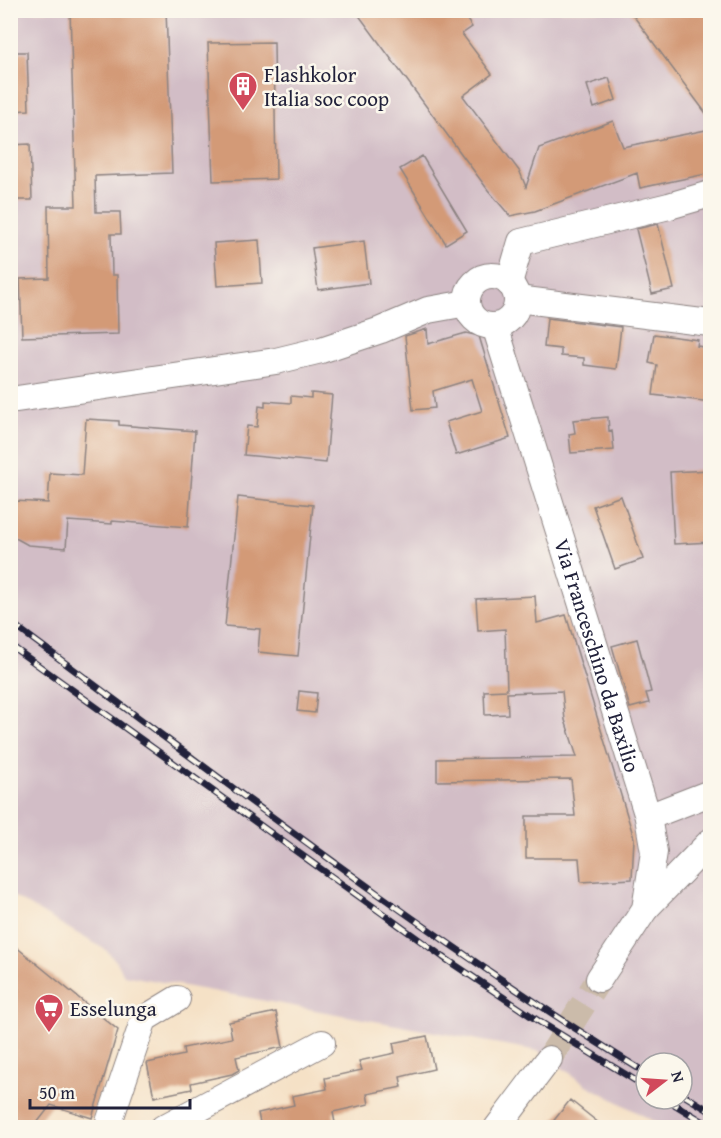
<svg xmlns="http://www.w3.org/2000/svg" width="721" height="1138" font-family="'Gentium Book Plus',serif">
<style>
.industrial{fill:#d2bdc6;fill-rule:evenodd}
.building{fill:#d39a77}
.lines{fill:none;stroke-linecap:round;stroke-linejoin:round}
.minor-tunnel{stroke:#cbbbaa;stroke-width:26;stroke-dasharray:26 13;stroke-linecap:butt}
.minor-casing{stroke:#8c8280;stroke-width:28}
.minor{stroke:#fff;stroke-width:26}
.rail-casing{stroke:#22223b;stroke-width:7}
.rail{stroke:#fbf7ec;stroke-width:4.5;stroke-dasharray:14;stroke-linecap:butt}
.labels{text-anchor:middle;dominant-baseline:central;stroke-width:5;stroke-linejoin:round;paint-order:stroke}
.poi-label{font-size:21px;fill:#22223b;stroke:#fbf7ec;text-anchor:start}
.street-label{font-size:21px;fill:#22223b;stroke:#fbf7ec}
</style>
<rect width="100%" height="100%" fill="#fbf7ec"/>
<filter id="ink" filterUnits="userSpaceOnUse"><feTurbulence type="fractalNoise" baseFrequency=".0167" numOctaves="2"/><feDisplacementMap in="SourceGraphic" scale="12" xChannelSelector="R" yChannelSelector="G"/><feConvolveMatrix kernelMatrix="1 2 1 2 8 2 1 2 1" color-interpolation-filters="sRGB"/></filter>
<filter id="wash" filterUnits="userSpaceOnUse"><feTurbulence type="fractalNoise" baseFrequency=".008" numOctaves="4" result="noise"/><feDisplacementMap in="SourceGraphic" scale="24" xChannelSelector="R" yChannelSelector="G"/><feGaussianBlur stdDeviation="1.35" result="paint"/><feColorMatrix in="noise" values="0 0 0 0 0 0 0 0 0 0 0 0 0 0 0 0 0 1.4 0 .05"/><feComposite in="paint" operator="in"/></filter>
<g filter="url(#wash)">
<rect width="100%" height="100%" fill="#f5e1c6"/>
<path class="industrial" d="M11 11H710V1127H664L587 1085 538 1051 124 975 117 962 106 950 11 895ZM646 1063H682V1099H646Z"/>
<g id="blocks">
<path class="building" d="M70 10H166L172 173 95 176 96 212H120L121 234H111L112 275H117L118 334 22 337 20 279 49 278 48 206H76Z
M355 10H460L472 27 462 34 492 74 463 96 520 172 526 187 539 148 613 121 623 147 711 129V173L640 188 637 173 535 211 510 216 488 190Z
M629 10H711V120Z
M274 42 276 179 213 181 208 43Z
M10 52H27L29 110 10 111Z
M609 78 616 100 594 108 587 85Z
M30 144 32 200H10V145Z
M422 156 467 231 446 244 400 169Z
M658 224 674 289 652 294 636 229Z
M259 240 262 283 217 286 214 243Z
M364 241 369 283 318 290 312 248Z
M547 318 621 327 616 369 584 365V358L561 356V349L544 347Z
M427 329 428 344 466 333 479 336 510 438 456 455 446 422 482 411 472 379 433 391 435 408 413 410 405 336Z
M654 334 698 340 697 346 711 348V402L653 395 657 365 649 363Z
M311 393 332 395 326 463 244 455 247 426 257 427 259 406 265 407V401L291 403V396L311 398Z
M608 417 609 431 612 430 614 450 571 453 569 434 575 433 573 420Z
M86 419 119 421V425L195 431 188 527 112 521V524L68 521 66 548 28 545 12 536 15 501 48 503 50 473 82 475Z
M711 470V542L674 544 670 472Z
M621 496 643 559 615 569 593 506Z
M238 497 313 505 298 656 258 652 260 629 225 626Z
M535 596 537 623 566 615 634 838 632 879 581 882 579 858H526V816H575L571 779 437 781V759L577 757 565 720 562 691 507 693 508 714 485 715 484 691 507 690 505 629 478 631 476 599Z
M637 639 651 692 646 693 649 703 630 708 612 646Z
M299 691 317 693 315 713 297 711Z
M10 942 118 1030 92 1118 51 1105 33 1128H10Z
M276 1012 283 1047 236 1057 239 1070 232 1074 191 1083 192 1089 154 1097 147 1063 184 1055 183 1048 232 1038 229 1022Z
M427 1036 434 1069 400 1077 402 1087 367 1094 369 1104 333 1112 335 1123 312 1128H261L258 1113 294 1105 292 1096 327 1089 325 1078 362 1070 359 1061 395 1053 393 1043Z
M570 1100 605 1128H548Z"/>
</g>
</g>
<g filter="url(#ink)">
<use href="#blocks" fill-opacity="0" stroke="#8c8280" stroke-width="1.5"/>
<g class="lines">
<path class="minor-tunnel" d="M549 1059 599 979"/>
<g class="minor-casing">
<g id="minor">
<circle cx="492" cy="301" r="25"/>
<path d="M509 283 521 242 669 206 710 194"/>
<path d="M517 299 710 323"/>
<path id="s1" d="M495 326 648 817 654 852 645 909 599 979"/>
<path d="M10 400 276 361 321 350 381 330 428 310 467 303"/>
<path d="M648 817 710 793"/>
<path d="M645 909 710 842"/>
<path d="M107 1128 144 1019 177 999"/>
<path d="M163 1128 322 1043"/>
<path d="M497 1128 549 1059"/>
</g>
</g>
<use href="#minor" class="minor"/>
<g class="rail-casing">
<path id="rail" d="M10 622C219 777 425 937 646 1073
M10 645 443 957 540 1022 646 1087
M682 1094 710 1111
M666 1099 710 1126"/>
</g>
<use href="#rail" class="rail"/>
</g>
</g>
<defs>
<g id="building-pin" transform="scale(1.5)"><path d="M0 17L-7.5 6A9.5 9.5 0 1 1 7.5 6Z" fill="#d1495b" stroke="#fbf7ec"/><path d="M-4-6H4V6H1V3H-1V6H-4ZM-2.5-4.3h1.7v1.8h-1.7ZM.8-4.3h1.7v1.8H.8ZM-2.5-1h1.7V.8h-1.7ZM.8-1h1.7V.8H.8Z" fill="#fff"/></g>
<g id="supermarket-pin" transform="scale(1.5)"><path d="M0 17L-7.5 6A9.5 9.5 0 1 1 7.5 6Z" fill="#d1495b" stroke="#fbf7ec"/><path d="M-6-5.5h2.5l.6 2H6L4.5 2H-2.5L-4.4-4H-6ZM-1.5 3.2a1.3 1.3 0 1 0 .1 0ZM3 3.2a1.3 1.3 0 1 0 .1 0Z" fill="#fff"/></g>
</defs>
<g fill-rule="evenodd">
<use href="#building-pin" x="243" y="86"/>
<use href="#supermarket-pin" x="49" y="1008"/>
</g>
<g class="labels">
<g class="poi-label">
<text x="264" y="74">Flashkolor<tspan x="264" dy="24">Italia soc coop</tspan></text>
<text x="70" y="1008">Esselunga</text>
</g>
<g class="street-label">
<text stroke="none"><textPath href="#s1" startOffset="345">Via Franceschino da Baxilio</textPath></text>
</g>
</g>
<rect width="721" height="1138" fill="none" stroke="#fbf7ec" stroke-width="36"/>
<g transform="translate(664 1081) rotate(73)"><circle r="28" fill="#fbf7ec" stroke="#a4a2a5" stroke-width="1.5"/>
<path d="M0-4.5L10 22L0 15L-10 22Z" fill="#d1495b"/>
<text y="-9" font-size="16" font-weight="bold" text-anchor="middle" fill="#22223b">N</text>
</g>
<path d="M30 1099v9h160v-9" fill="none" stroke="#22223b" stroke-width="3"/>
<text x="39" y="1099" font-size="18" fill="#22223b" stroke="#fbf7ec" stroke-width="4.5" paint-order="stroke">50 m</text>
</svg>
